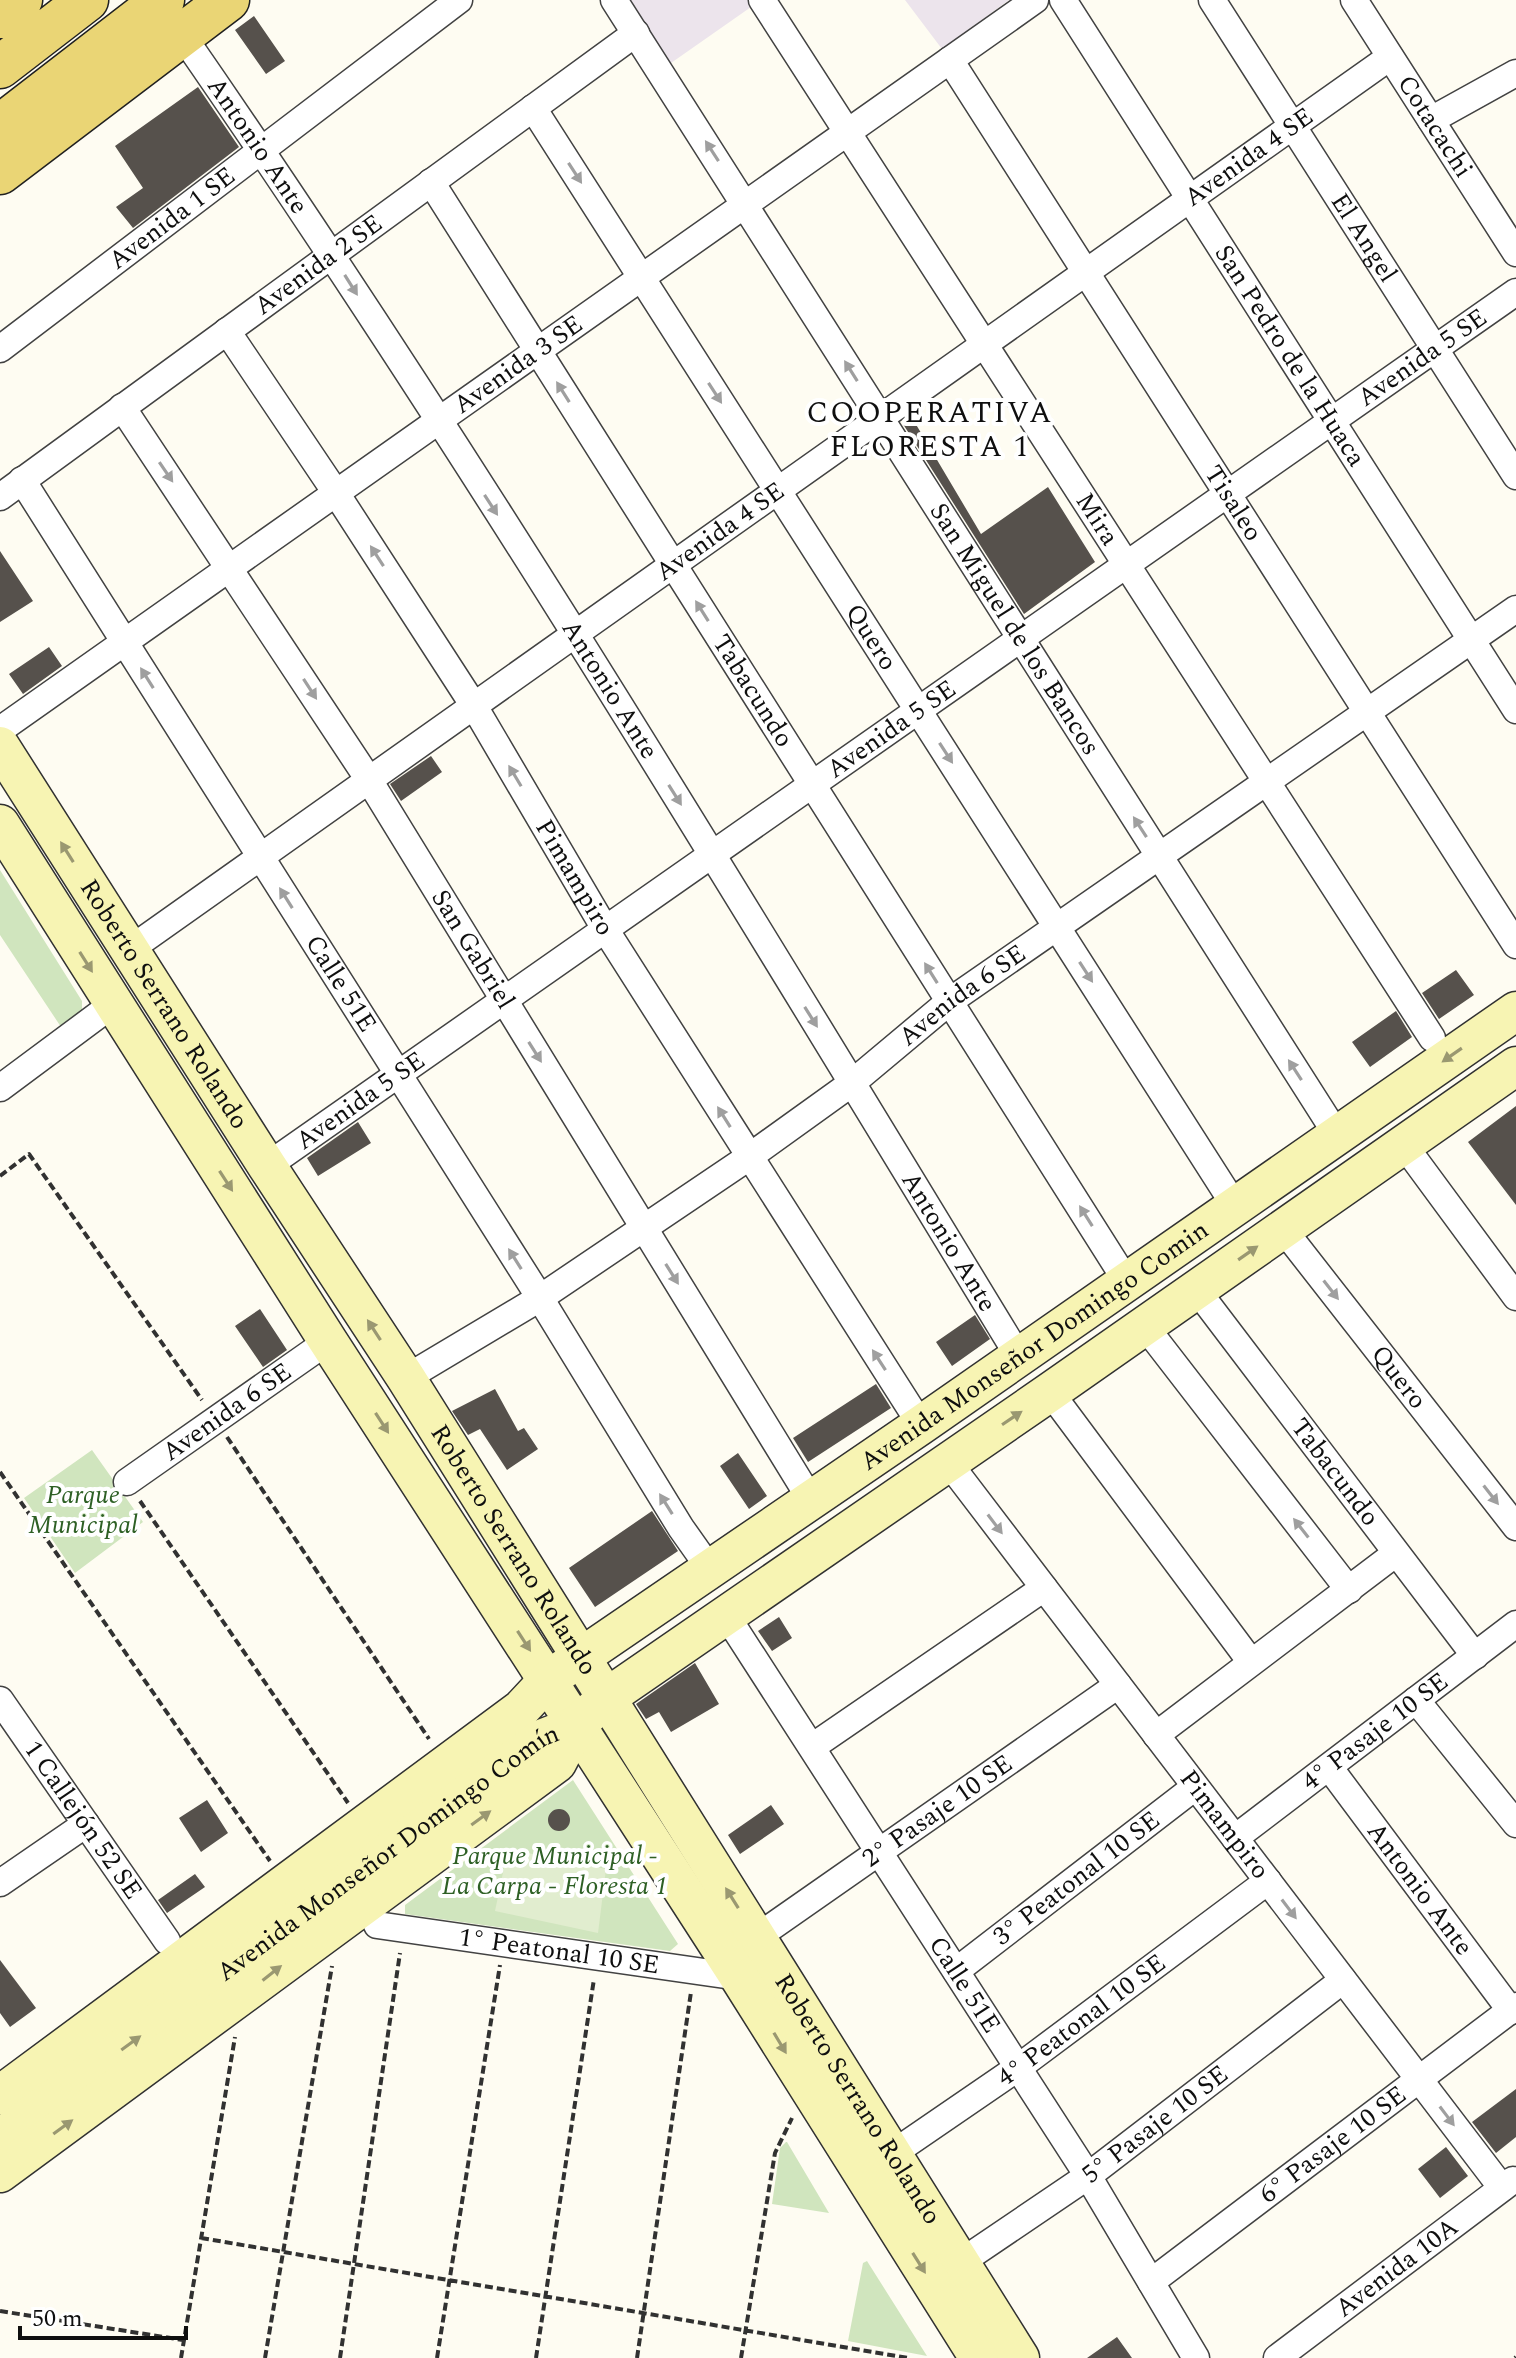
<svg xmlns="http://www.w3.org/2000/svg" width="1516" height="2358" font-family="Spectral,serif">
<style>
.industrial{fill:#ece4ec}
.green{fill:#d0e5be}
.pitch{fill:#e1edcf}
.building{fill:#56514c}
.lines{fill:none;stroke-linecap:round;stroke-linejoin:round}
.minor-casing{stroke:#424242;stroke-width:29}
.secondary-casing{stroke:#313131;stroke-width:41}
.primary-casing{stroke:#202020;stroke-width:45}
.path{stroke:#313131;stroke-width:4;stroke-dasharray:8 4;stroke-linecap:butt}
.minor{stroke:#fff;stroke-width:26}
.secondary{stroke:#f7f4b3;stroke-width:38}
.primary{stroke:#ead575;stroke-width:42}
.oneway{fill:#9f9f9f}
.oneway2{fill:#9a9871}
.labels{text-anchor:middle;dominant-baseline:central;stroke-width:8;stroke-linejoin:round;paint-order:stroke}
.street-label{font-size:26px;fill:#0f0f0f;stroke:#fff}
.park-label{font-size:26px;font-style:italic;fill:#2e6025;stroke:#fff}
.quarter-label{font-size:30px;letter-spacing:2px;fill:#0f0f0f;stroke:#fff}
</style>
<rect width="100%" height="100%" fill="#fefcf2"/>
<path class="industrial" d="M628 0H761L671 63Z
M905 0H1009L942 49Z"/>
<path class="green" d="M0 870 82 1001V1016L65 1033 0 935Z
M92 1450 143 1522 75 1573 24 1498Z
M573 1780 678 1944 670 1951 405 1914V1905Z
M786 2142H787L829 2213 772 2204 780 2148Z
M867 2261 927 2356 848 2341 863 2263Z"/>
<path class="pitch" d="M508 1849 606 1869 598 1933 495 1911Z"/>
<path class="building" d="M254 16 285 61 266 74 235 30Z
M198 87 239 147 133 228 116 207 143 188 115 146Z
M911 416 981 534 1048 487 1095 562 1024 614 903 424Z
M0 551 33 601 0 622Z
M49 647 62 666 23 694 9 674Z
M431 756 442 772 401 801 390 784Z
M1456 970 1474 995 1439 1019 1422 993Z
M1396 1011 1412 1037 1370 1067 1352 1042Z
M1516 1106V1205L1468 1142Z
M358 1122 371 1143 318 1176 307 1158Z
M260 1309 287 1350 263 1367 235 1326Z
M975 1315 990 1339 952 1366 936 1342Z
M876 1384 891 1408 808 1462 793 1438Z
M495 1389 518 1431 524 1428 538 1449 507 1470 480 1429 468 1435 452 1411Z
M738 1453 767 1496 749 1509 720 1466Z
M652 1511 678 1551 595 1607 569 1568Z
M779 1617 792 1638 772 1651 758 1631Z
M695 1663 719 1704 671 1732 659 1712 646 1719 636 1704Z
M207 1800 228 1833 201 1852 179 1818Z
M771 1805 784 1824 740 1854 728 1835Z
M548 1820a11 11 0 1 1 22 0a11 11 0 1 1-22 0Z
M195 1874 205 1887 167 1913 158 1900Z
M0 1960 36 2008 10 2027 0 2013Z
M1516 2089V2137L1496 2153 1472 2122Z
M1446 2147 1468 2176 1440 2198 1418 2169Z
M1117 2337 1132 2358H1087Z"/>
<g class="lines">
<g class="minor-casing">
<g id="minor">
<path id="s1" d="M614 0 1337 1135"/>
<path id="s2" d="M762 0 1432 1038"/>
<path id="s3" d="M1063 0 1516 710"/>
<path id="s4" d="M1212 0 1516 476"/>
<path id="s5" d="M1354 0 1516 253"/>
<path id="s6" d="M182 35C479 464 748 912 1019 1357"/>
<path id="s7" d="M950 60 1516 945"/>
<path id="s8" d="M533 108 1235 1206"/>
<path d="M1431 120 1516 73"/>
<path id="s9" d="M431 182 1127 1282"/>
<path id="s10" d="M227 331 336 493 474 706 605 929 921 1425"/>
<path id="s11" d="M0 349 459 0"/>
<path id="s12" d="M122 407 369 780 811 1500"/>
<path id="s13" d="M22 480 540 1298 681 1528 710 1569"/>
<path id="s14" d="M0 497 636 33"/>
<path id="s15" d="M0 730 1035 0"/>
<path id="s16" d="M129 950 1390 57"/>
<path d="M0 1088 113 1004"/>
<path d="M1404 1145 1516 1297"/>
<path id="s17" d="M267 1166 1516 292"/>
<path id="s18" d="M1283 1229 1516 1527"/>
<path id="s19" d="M1196 1289 1475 1656"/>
<path d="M1144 1325 1349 1590"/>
<path id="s20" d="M406 1378 540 1298 749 1157 852 1083 950 1001 1516 609"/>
<path d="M1050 1392 1251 1662"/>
<path id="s21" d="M948 1462 1502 2188"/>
<path id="s22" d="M127 1482 328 1341"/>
<path id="s23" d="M726 1615 1088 2176 1196 2358"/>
<path id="s24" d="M0 1700 167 1941"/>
<path d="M1416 1700 1516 1824"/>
<path d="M1156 1735 1395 1554"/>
<path d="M812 1747 1044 1588"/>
<path id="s25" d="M1329 1767 1511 2011"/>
<path id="s26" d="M1235 1838 1516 1624"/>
<path d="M0 1883 86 1824"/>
<path id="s27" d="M377 1925 739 1977"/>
<path id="s28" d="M757 1937 1118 1685"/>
<path id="s29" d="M956 1971 1195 1787"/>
<path id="s30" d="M892 2154 1019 2067 1268 1881"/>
<path id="s31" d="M961 2262 1088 2176 1343 1980"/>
<path id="s32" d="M1151 2282 1516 2006"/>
<path id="s33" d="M1277 2358 1513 2180"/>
</g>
</g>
<g class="secondary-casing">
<g id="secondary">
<path id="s34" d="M0 746 267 1166 406 1378 1020 2358"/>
<path d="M0 824 328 1341 739 1977 979 2358"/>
<path id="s35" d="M0 2095 521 1709 549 1679 921 1425 1516 1011"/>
<path id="s36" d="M0 2138 541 1739 577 1725"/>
<path d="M0 2173 557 1763 577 1725 606 1698 1050 1392 1516 1066"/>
</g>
</g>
<g class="primary-casing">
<path id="primary" d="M0 17 21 0
M0 67 87 0
M0 126 163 0
M0 173 228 0"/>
</g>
<path class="path" d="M0 1176 29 1154 202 1400
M227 1437 429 1739
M0 1472 270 1861
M140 1501 348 1803
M201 2238 908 2358
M0 2311 183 2340
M181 2358 235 2037
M265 2358 332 1966
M340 2358 400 1953
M437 2358 500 1965
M536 2358 594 1979
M637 2358 691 1992
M741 2358 775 2153 792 2118
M1515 2358 1516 2357"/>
<use href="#minor" class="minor"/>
<use href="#secondary" class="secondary"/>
<use href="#primary" class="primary"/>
</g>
<defs><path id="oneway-solid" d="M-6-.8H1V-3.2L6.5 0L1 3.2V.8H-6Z" transform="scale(2)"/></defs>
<g class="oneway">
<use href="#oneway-solid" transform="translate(712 151) rotate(-123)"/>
<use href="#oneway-solid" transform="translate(575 173) rotate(57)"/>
<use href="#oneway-solid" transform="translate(351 285) rotate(58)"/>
<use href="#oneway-solid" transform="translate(851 371) rotate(-122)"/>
<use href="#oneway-solid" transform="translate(563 392) rotate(-122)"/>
<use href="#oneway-solid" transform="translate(715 393) rotate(57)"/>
<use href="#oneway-solid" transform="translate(166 472) rotate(56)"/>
<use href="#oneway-solid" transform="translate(491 505) rotate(57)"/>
<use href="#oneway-solid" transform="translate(377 556) rotate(-123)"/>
<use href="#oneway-solid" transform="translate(702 611) rotate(-122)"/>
<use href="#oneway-solid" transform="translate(147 678) rotate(-122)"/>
<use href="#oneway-solid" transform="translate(310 689) rotate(57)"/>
<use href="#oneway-solid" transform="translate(946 753) rotate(57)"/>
<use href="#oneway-solid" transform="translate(515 776) rotate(-121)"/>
<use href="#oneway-solid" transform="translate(675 795) rotate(58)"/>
<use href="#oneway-solid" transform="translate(1140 827) rotate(-123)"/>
<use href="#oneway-solid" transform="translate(286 898) rotate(-122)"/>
<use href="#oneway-solid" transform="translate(1086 972) rotate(57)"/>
<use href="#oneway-solid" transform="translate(931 973) rotate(-122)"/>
<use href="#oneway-solid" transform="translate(811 1017) rotate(58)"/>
<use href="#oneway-solid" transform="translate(535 1052) rotate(58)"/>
<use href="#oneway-solid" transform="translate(1295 1070) rotate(-123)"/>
<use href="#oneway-solid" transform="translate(724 1117) rotate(-122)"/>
<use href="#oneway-solid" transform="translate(1086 1216) rotate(-122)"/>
<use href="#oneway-solid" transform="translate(515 1259) rotate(-122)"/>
<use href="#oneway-solid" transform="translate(672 1274) rotate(58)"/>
<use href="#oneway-solid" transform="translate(1331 1290) rotate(52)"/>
<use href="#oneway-solid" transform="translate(879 1360) rotate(-123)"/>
<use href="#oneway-solid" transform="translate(1491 1495) rotate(52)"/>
<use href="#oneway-solid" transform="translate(666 1504) rotate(-122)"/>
<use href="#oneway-solid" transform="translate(995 1524) rotate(53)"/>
<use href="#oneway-solid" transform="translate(1301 1528) rotate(-128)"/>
<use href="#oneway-solid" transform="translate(1289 1909) rotate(53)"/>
<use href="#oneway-solid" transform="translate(1447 2116) rotate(53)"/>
</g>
<g class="oneway2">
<use href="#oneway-solid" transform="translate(67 852) rotate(-122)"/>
<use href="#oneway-solid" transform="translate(86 962) rotate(58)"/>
<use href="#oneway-solid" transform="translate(1452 1055) rotate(145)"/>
<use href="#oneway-solid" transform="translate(226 1181) rotate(57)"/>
<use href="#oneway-solid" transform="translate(1248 1253) rotate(-35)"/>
<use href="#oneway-solid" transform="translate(374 1330) rotate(-123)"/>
<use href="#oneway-solid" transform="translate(1012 1418) rotate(-34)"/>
<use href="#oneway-solid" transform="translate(382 1423) rotate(57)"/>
<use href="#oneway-solid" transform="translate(524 1641) rotate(57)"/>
<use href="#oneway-solid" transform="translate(481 1818) rotate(-36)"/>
<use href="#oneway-solid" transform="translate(732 1898) rotate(-122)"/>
<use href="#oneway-solid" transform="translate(272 1973) rotate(-38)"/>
<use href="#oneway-solid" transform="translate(131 2043) rotate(-36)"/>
<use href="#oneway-solid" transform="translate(780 2043) rotate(59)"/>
<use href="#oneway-solid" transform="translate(63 2127) rotate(-36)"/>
<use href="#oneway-solid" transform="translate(919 2263) rotate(58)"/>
</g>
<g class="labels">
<g class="street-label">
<text stroke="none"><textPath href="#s5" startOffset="150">Cotacachi</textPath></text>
<text stroke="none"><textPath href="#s6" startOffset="134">Antonio Ante</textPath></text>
<text stroke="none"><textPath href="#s16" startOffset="1372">Avenida 4 SE</textPath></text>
<text stroke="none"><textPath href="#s11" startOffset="216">Avenida 1 SE</textPath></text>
<text stroke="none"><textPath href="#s4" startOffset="282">El Angel</textPath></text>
<text stroke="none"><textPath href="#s14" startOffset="394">Avenida 2 SE</textPath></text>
<text stroke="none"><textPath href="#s3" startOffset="422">San Pedro de la Huaca</textPath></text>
<text stroke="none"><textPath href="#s17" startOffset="1410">Avenida 5 SE</textPath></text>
<text stroke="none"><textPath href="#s15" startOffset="634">Avenida 3 SE</textPath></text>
<text stroke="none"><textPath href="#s7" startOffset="526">Tisaleo</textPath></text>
<text stroke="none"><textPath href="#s2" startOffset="618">Mira</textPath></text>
<text stroke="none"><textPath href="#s16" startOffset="724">Avenida 4 SE</textPath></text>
<text stroke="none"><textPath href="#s1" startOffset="746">San Miguel de los Bancos</textPath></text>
<text stroke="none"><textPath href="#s8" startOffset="628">Quero</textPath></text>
<text stroke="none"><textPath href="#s6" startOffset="782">Antonio Ante</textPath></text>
<text stroke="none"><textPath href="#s9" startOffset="602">Tabacundo</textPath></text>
<text stroke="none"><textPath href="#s17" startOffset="762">Avenida 5 SE</textPath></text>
<text stroke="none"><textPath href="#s10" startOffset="648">Pimampiro</textPath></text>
<text stroke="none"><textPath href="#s12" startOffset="646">San Gabriel</textPath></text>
<text stroke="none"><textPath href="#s13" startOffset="596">Calle 51E</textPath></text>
<text stroke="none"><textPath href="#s20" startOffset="676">Avenida 6 SE</textPath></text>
<text stroke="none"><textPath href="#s34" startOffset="306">Roberto Serrano Rolando</textPath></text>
<text stroke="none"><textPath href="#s17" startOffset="114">Avenida 5 SE</textPath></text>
<text stroke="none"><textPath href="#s6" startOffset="1430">Antonio Ante</textPath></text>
<text stroke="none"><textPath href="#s35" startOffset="1278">Avenida Monseñor Domingo Comin</textPath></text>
<text stroke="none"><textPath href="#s18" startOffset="188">Quero</textPath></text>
<text stroke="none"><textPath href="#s22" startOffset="122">Avenida 6 SE</textPath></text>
<text stroke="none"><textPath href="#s19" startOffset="230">Tabacundo</textPath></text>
<text stroke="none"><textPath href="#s34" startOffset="954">Roberto Serrano Rolando</textPath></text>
<text stroke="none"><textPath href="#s26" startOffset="176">4° Pasaje 10 SE</textPath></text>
<text stroke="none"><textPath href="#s28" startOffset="220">2° Pasaje 10 SE</textPath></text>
<text stroke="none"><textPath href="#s24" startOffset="146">1 Callejón 52 SE</textPath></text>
<text stroke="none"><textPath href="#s21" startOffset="456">Pimampiro</textPath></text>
<text stroke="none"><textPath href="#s36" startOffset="482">Avenida Monseñor Domingo Comín</textPath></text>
<text stroke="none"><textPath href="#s29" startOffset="152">3° Peatonal 10 SE</textPath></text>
<text stroke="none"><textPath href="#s25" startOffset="152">Antonio Ante</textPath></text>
<text stroke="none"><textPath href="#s27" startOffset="184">1° Peatonal 10 SE</textPath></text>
<text stroke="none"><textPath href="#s23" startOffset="440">Calle 51E</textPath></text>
<text stroke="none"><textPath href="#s30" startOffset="232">4° Peatonal 10 SE</textPath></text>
<text stroke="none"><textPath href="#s34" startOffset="1602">Roberto Serrano Rolando</textPath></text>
<text stroke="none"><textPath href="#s31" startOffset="238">5° Pasaje 10 SE</textPath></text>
<text stroke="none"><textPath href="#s32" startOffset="228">6° Pasaje 10 SE</textPath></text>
<text stroke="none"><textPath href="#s33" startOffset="150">Avenida 10A</textPath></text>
</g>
<g class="park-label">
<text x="83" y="1495">Parque<tspan x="83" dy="30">Municipal</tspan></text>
<text x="555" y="1856">Parque Municipal -<tspan x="555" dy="30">La Carpa - Floresta 1</tspan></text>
</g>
<g class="quarter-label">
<text x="930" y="413">COOPERATIVA<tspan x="930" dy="34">FLORESTA 1</tspan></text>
</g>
</g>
<path d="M20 2326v12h166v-12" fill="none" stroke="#0f0f0f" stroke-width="4"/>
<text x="32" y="2326" font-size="24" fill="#0f0f0f" stroke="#ffffff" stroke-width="6" paint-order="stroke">50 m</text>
</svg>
